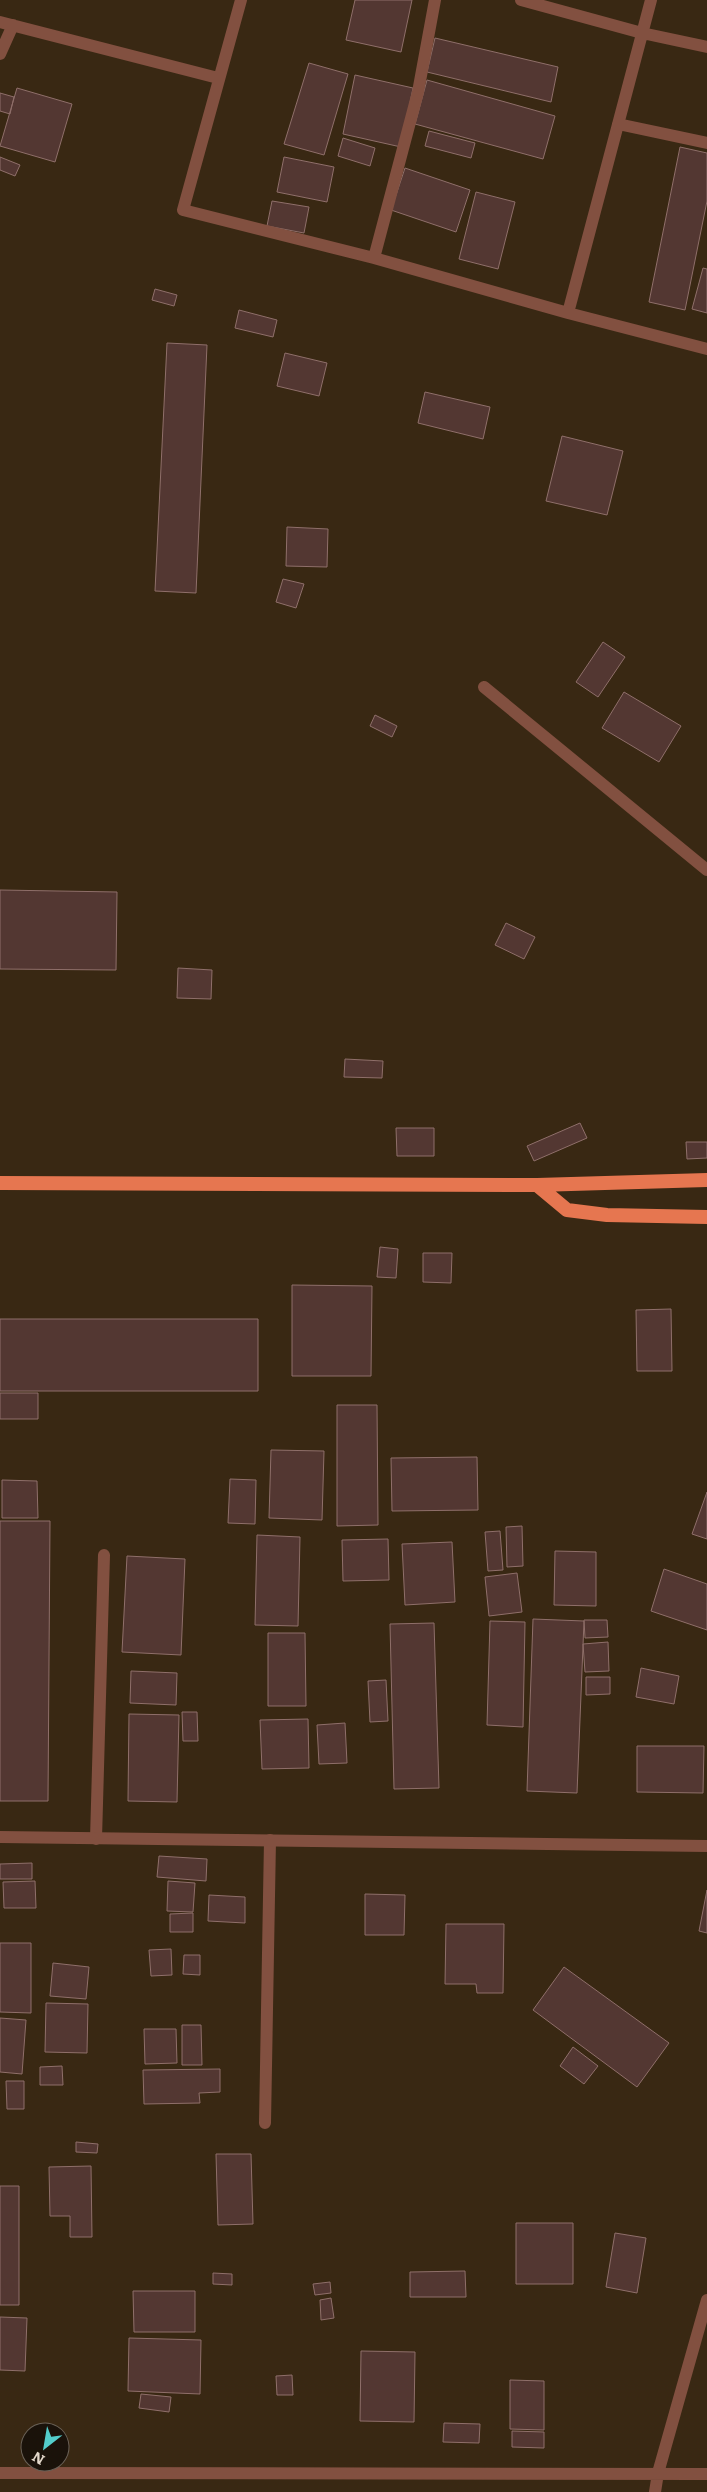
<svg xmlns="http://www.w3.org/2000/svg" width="707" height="2492" font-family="Literata,serif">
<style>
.building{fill:#533732;stroke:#8f6f6a}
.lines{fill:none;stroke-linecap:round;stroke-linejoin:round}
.service{stroke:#825040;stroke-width:12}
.minor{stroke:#825040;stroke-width:12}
.trunk{stroke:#e67650;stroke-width:14}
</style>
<rect width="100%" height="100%" fill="#392813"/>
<path class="building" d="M355 0H412L401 52 346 40Z
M435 38 558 67 551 102 427 72Z
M309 63 348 74 324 155 284 144Z
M355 75 413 88 401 147 343 134Z
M427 80 555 116 543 159 415 124Z
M17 88 72 104 55 162 0 146Z
M0 93 14 97 10 114 0 111Z
M429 131 475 143 471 158 425 146Z
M343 138 375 148 370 166 338 156Z
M680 147 707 153V201L685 310 649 302Z
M0 157 20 165 15 176 0 170Z
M284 157 334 167 327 202 277 192Z
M405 168 470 190 456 232 391 210Z
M476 192 515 202 498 269 459 259Z
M272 201 309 207 304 233 267 226Z
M703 268 707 269V313L692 309Z
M155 289 177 295 174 306 152 300Z
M239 310 277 320 273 337 235 328Z
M167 343 207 345 196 593 155 591Z
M285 353 327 363 319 396 277 386Z
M425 392 490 407 483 439 418 423Z
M562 436 623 451 607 515 546 501Z
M287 527 328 529 327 567 286 566Z
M283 579 304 584 296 608 276 602Z
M603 642 625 657 598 697 576 682Z
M624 692 681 726 659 762 602 728Z
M375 715 397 726 392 737 370 726Z
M0 890 117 892 116 970 0 969Z
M506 923 535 937 524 959 495 945Z
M178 968 212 970 211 999 177 998Z
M345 1059 383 1061 382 1078 344 1077Z
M580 1123 587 1138 534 1161 527 1146Z
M396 1128H434V1156H397Z
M686 1142H707V1158L687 1159Z
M380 1247 398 1249 396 1278 377 1277Z
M423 1253H452L451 1283 423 1282Z
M292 1285 372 1286 371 1376H292Z
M671 1309 672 1371H637L636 1310Z
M0 1319H258V1391H0Z
M0 1393H38V1419H0Z
M337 1405H377L378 1525 337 1526Z
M271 1450 324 1451 322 1520 269 1518Z
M477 1457 478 1510 392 1511 391 1458Z
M230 1479 256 1480 255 1524 228 1523Z
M2 1480 37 1481 38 1518H2Z
M707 1492V1539L692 1534Z
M0 1521H50L48 1801H0Z
M522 1526 523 1566 507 1567 506 1527Z
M500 1531 503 1570 488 1571 485 1532Z
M257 1535 300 1537 298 1626 255 1625Z
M388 1539 389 1580 343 1581 342 1540Z
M452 1542 455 1602 405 1605 402 1544Z
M555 1551 596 1552V1606L554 1605Z
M127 1556 185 1559 181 1655 122 1652Z
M664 1569 707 1584V1630L651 1611Z
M517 1573 522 1612 489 1616 485 1577Z
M533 1619 584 1621 577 1793 527 1791Z
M584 1620H607L608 1637 585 1638Z
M490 1621 525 1622 523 1727 487 1725Z
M434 1623 439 1788 394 1789 390 1624Z
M268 1633H305L306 1706H268Z
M608 1642 609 1671 585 1672 583 1644Z
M641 1668 679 1676 674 1704 636 1697Z
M131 1671 177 1673 176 1705 130 1703Z
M586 1677H610V1694L586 1695Z
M386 1680 388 1721 370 1722 368 1681Z
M182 1712H197L198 1741H183Z
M129 1714 179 1715 177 1802 128 1801Z
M308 1719 309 1768 262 1769 260 1720Z
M345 1723 347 1763 319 1764 317 1725Z
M637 1746H704L703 1793 637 1792Z
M159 1856 207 1859 206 1881 157 1877Z
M32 1863V1879H0V1864Z
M35 1881 36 1908H4L3 1882Z
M168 1881 195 1883 193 1912 167 1911Z
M707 1890V1933L699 1931Z
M365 1894 405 1895 404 1935H365Z
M209 1895 245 1897V1923L208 1921Z
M193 1913V1932H170V1914Z
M446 1924H504L503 1993H477L476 1984H445Z
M0 1943H31V2013L0 2012Z
M171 1949 172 1975 151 1976 149 1950Z
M184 1955H200V1975L183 1974Z
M53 1963 89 1967 86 1999 50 1996Z
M564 1967 669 2043 637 2087 533 2010Z
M46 2003 88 2004 87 2053 45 2052Z
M0 2018 26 2020 22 2074 0 2072Z
M182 2025H201L202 2065H182Z
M144 2029H176L177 2063 145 2064Z
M573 2047 598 2066 584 2084 560 2066Z
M62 2066 63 2085H40V2067Z
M220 2069V2092L199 2093 200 2103 144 2104 143 2070Z
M6 2081H24V2109H7Z
M76 2142 98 2144 97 2153 76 2152Z
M216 2154H251L253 2224 218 2225Z
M91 2166 92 2237H70V2216H50L49 2167Z
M0 2186H19V2305H0Z
M516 2223H573V2284H516Z
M615 2233 646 2238 637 2293 606 2287Z
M465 2271 466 2297H410V2272Z
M213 2273 232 2274V2285L213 2284Z
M330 2282 331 2293 315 2295 313 2284Z
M133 2291H195V2332H134Z
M331 2298 334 2318 321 2320 320 2300Z
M0 2317 27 2318 25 2371 0 2370Z
M129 2338 201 2340 200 2394 128 2391Z
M361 2351 415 2352 414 2422 360 2421Z
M292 2375 293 2395H277L276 2376Z
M510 2380 544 2381V2430L510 2429Z
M141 2394 171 2397 169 2412 139 2408Z
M444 2423 480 2424 479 2443 443 2442Z
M512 2431 544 2432V2448L512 2447Z"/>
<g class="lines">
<path class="service" d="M484 687 707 870
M96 1839 104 1555
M265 2123 270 1840"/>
<path class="minor" d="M241 0 183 210 374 258 568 313 707 349
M521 0 642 33 707 47
M0 22 218 78
M0 54 13 25
M618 124 707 143
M374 258 418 92 435 0
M568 313 651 0
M0 1837 707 1846
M0 2473 707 2474
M655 2492 658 2473 707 2300"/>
<path class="trunk" d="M0 1183 537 1185 707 1180
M537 1185 567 1210 607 1215 707 1217"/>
</g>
<g transform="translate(45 2447) rotate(211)"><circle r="24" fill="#1a120a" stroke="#6a6157"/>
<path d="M0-4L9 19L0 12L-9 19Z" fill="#53cdcb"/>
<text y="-8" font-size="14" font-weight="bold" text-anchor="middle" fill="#e3d8cb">N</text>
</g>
</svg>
